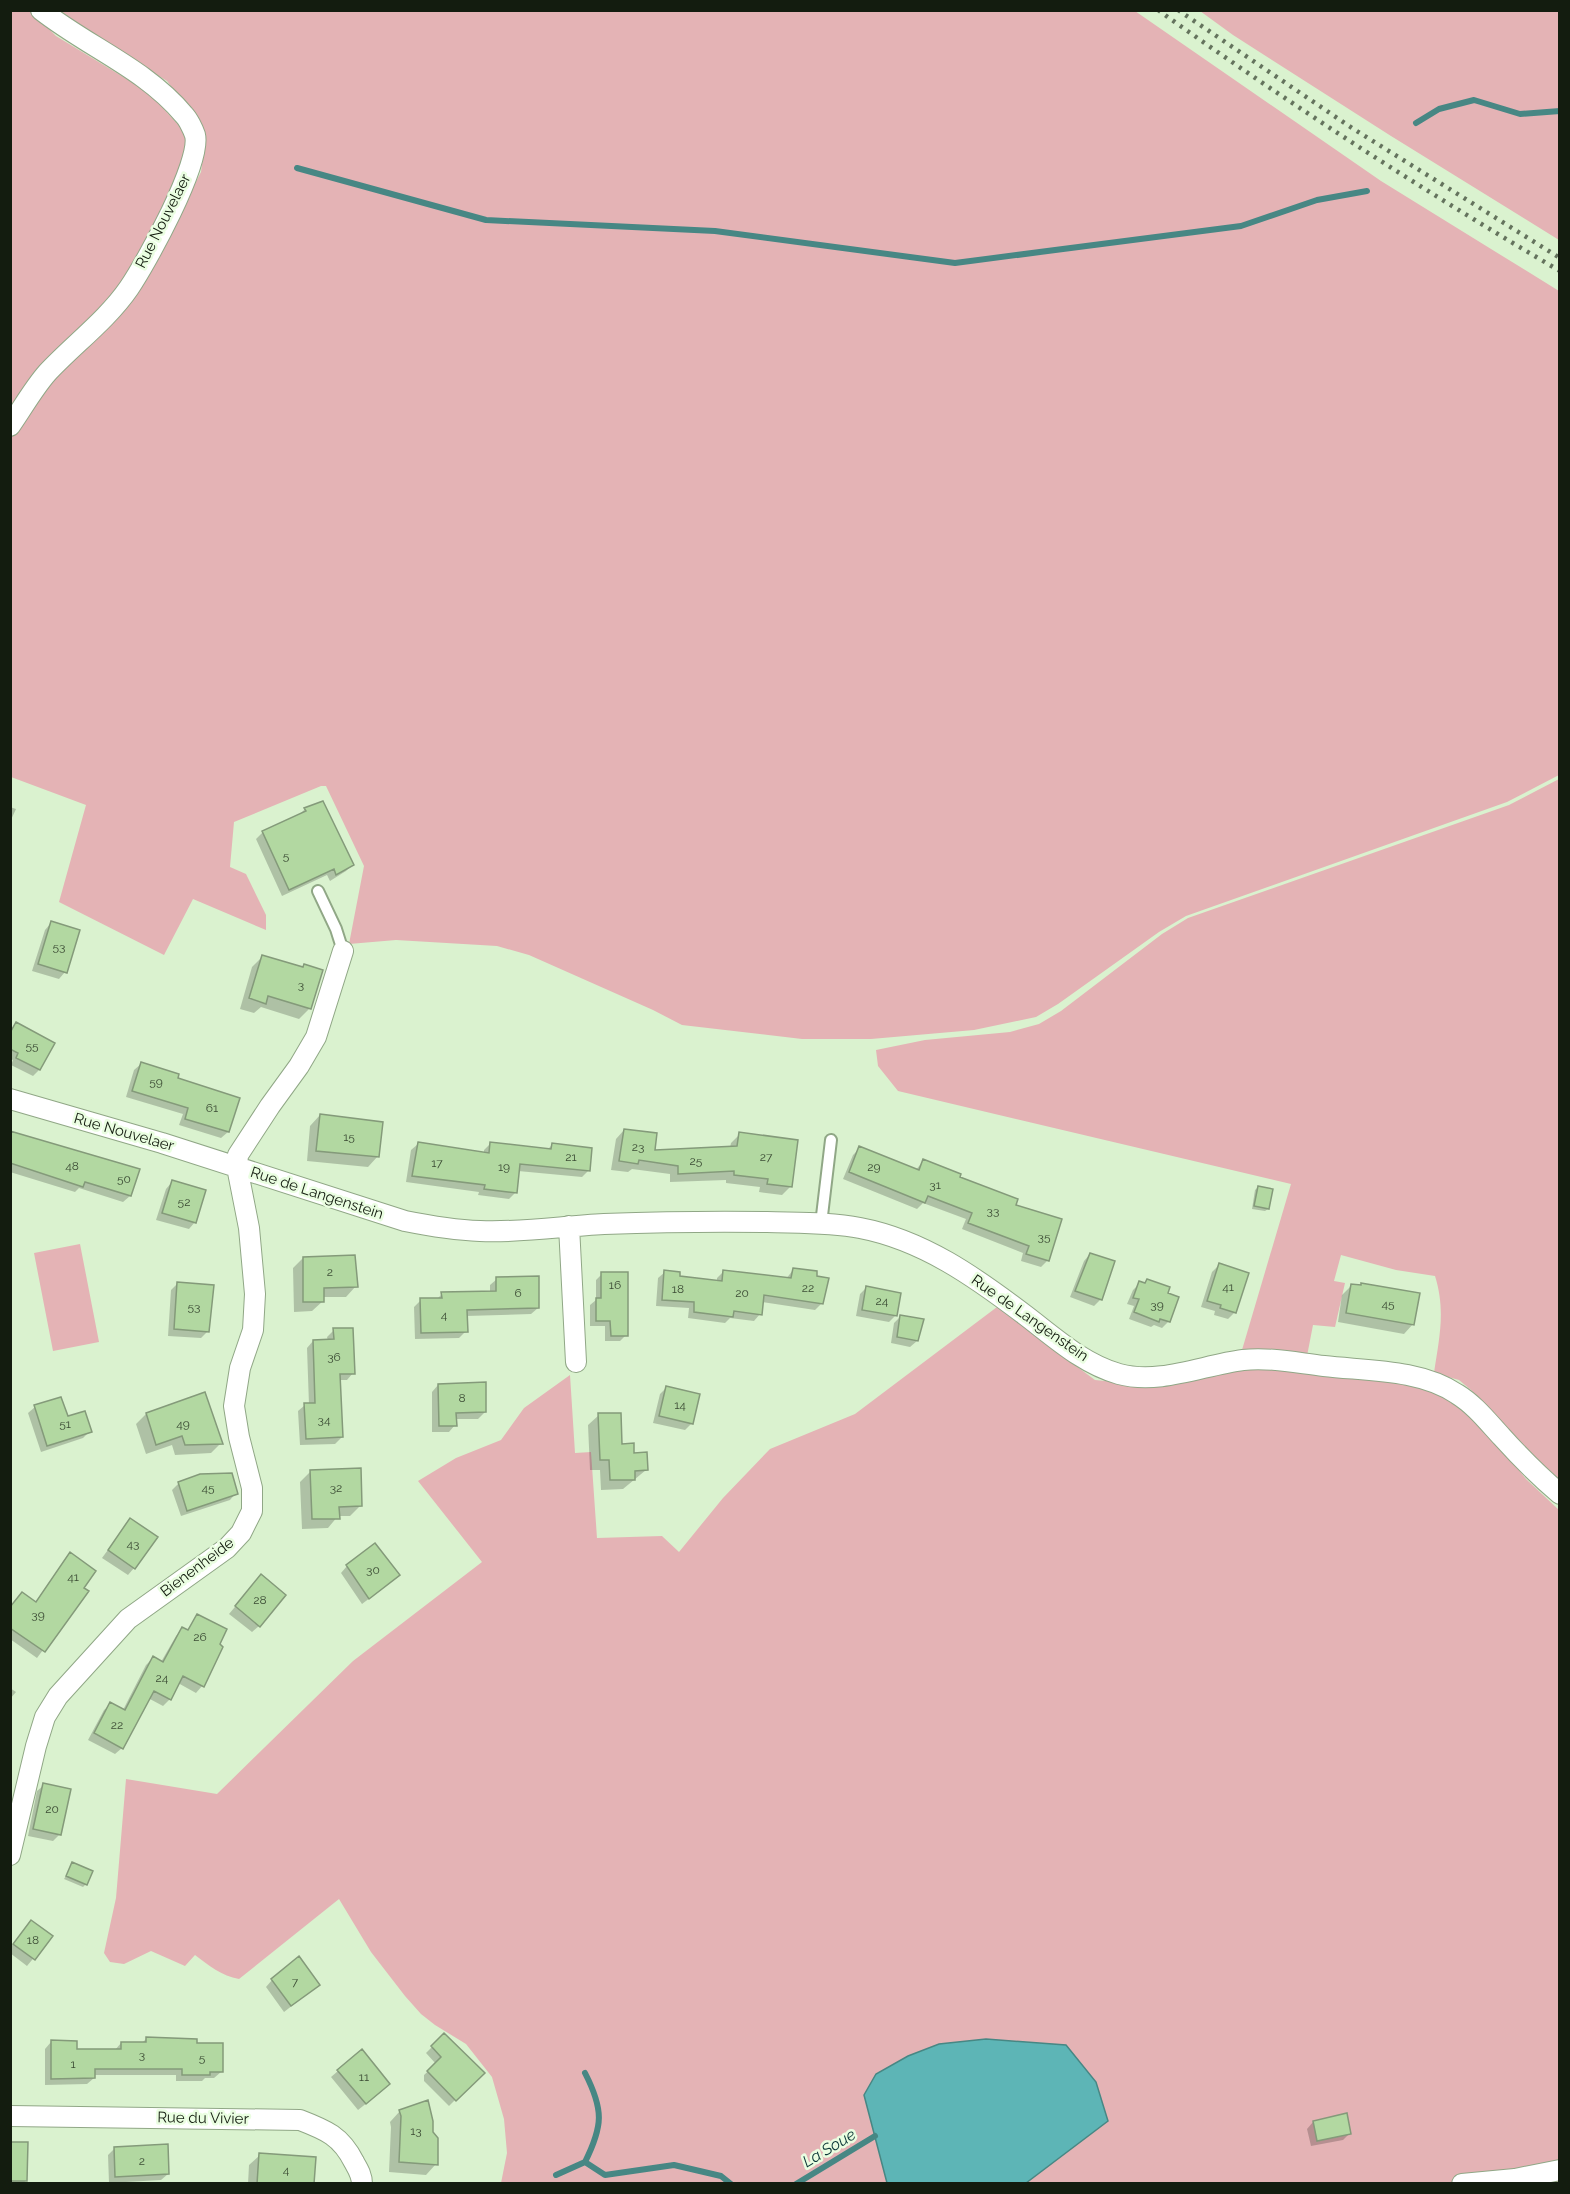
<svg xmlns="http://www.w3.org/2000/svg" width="1570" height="2194" font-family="Raleway,sans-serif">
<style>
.green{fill:#e4b3b5}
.water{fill:#5db5b6;stroke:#478784;stroke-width:1.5}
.shadow{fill:#0003}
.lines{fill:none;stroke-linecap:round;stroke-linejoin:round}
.stream{stroke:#478784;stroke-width:6}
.building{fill:#b2d8a1;stroke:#849a7a;stroke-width:1.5}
.lane-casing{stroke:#90a786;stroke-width:14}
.street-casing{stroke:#90a786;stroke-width:22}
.lane{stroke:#fff;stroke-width:10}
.street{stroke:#fff;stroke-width:20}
.rail{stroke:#64735d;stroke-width:4.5;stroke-dasharray:3 6;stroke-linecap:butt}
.labels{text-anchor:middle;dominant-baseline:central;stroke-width:5;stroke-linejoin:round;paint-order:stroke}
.number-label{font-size:12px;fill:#3b4b34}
.street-label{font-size:15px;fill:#131c0f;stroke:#eafee1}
.water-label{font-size:16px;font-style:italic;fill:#0b3737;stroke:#eafee1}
</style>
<rect width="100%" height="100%" fill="#daf2cf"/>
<path class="green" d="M11 11H31L56 36 148 92 186 133 185 167 124 286 11 415Z
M52 11H1135L1381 181 1559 291V775L1507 802 1186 916 1159 932 1058 1004 1036 1017 974 1030 871 1039H802L682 1025 653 1010 529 955 497 946 396 940 349 944 364 866 326 786H321L234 822 230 867 246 874 266 915V930L193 899 164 955 59 902 86 805 11 777V435L49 378 161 250 201 172 204 149 200 126 167 81Z
M1200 11H1559V240L1391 136 1233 35Z
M1559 779V1484L1534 1459 1471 1390 1459 1380 1434 1373C1439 1339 1446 1311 1435 1276L1396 1270 1341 1255 1334 1281 1345 1283 1335 1327 1313 1325 1307 1356 1242 1350 1291 1184 898 1091 878 1066 876 1050 925 1040 1010 1032 1039 1024 1061 1011 1162 934 1188 918 1509 805Z
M80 1244 99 1342 53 1351 34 1253Z
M997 1307 1095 1380 1135 1384 1257 1366 1431 1386 1478 1419 1526 1479 1559 1510V2183H1546H1549L1554 2173 1466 2184 1026 2183 1108 2121 1096 2082 883 2164 887 2183H501L507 2153 504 2119 492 2077 466 2044 435 2025 421 2014 405 1996 371 1952 339 1899 239 1979C222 1976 208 1965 195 1955L185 1966 151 1951 124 1964 110 1962 104 1953 116 1898 126 1779 217 1794 353 1661 482 1562 418 1481 456 1458 501 1440 524 1408 570 1375 575 1453 591 1452 597 1538 662 1536 679 1552 723 1498 770 1449 855 1414Z"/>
<path class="water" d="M986 2039 1066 2045 1096 2082 1108 2121 1026 2183H887L864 2095 876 2074 908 2056 939 2044Z"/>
<path class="shadow" d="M10 807 16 809 10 822Z
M305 809 352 865 346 871 330 881 327 875 282 896 256 839 263 832 298 816Z
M51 923 65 972 59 979 32 971 45 930Z
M263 956 302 968 310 1008 299 1019 261 1007 254 1013 240 1009 252 967Z
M17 1024 53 1044 39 1070 33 1076 11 1065 13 1060 10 1059V1030Z
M141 1064 176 1079 228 1132 221 1138 179 1125 183 1114 126 1097 134 1070Z
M320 1115 378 1156 368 1167 307 1161 310 1126Z
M624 1130 653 1152 730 1148 731 1143 740 1134 791 1186 782 1195 759 1192 760 1187 726 1183V1180L670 1182V1174L632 1169 628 1172 611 1170 616 1139Z
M10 1132 130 1196 123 1202 79 1188 75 1192 10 1172Z
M491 1143 547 1150 552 1145 588 1171 582 1177 518 1171 516 1192 509 1199 478 1195 479 1192 406 1182 411 1150 418 1144 484 1154V1150Z
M860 1148 916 1170 923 1161 1014 1206 1047 1261 1041 1267 1021 1261 1023 1253 962 1229 966 1219 923 1203 917 1209 843 1179 853 1155Z
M172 1182 195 1222 189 1229 156 1220 166 1189Z
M1258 1187 1268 1209 1265 1211 1252 1209 1255 1190Z
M1090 1254 1101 1299 1094 1306 1070 1297 1084 1261Z
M303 1258 356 1286 346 1297H323V1301L312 1311 294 1312 293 1268Z
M1219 1265 1235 1312 1228 1319 1214 1315 1215 1311 1201 1307 1212 1272Z
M793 1270 822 1303 815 1310 762 1302 760 1314 754 1321 730 1318 725 1323 688 1318 689 1308 656 1306 658 1278 665 1272 679 1277 717 1282V1278L724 1271 786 1279Z
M602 1274 626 1335 620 1341H605V1326H590V1305L596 1300V1280Z
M497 1279 538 1308 531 1314 466 1316V1331L459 1338 415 1339 414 1307 421 1300H436L442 1294 490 1293V1285Z
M1147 1280 1166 1294 1169 1321 1162 1328 1154 1325 1151 1327 1129 1319 1134 1306 1127 1304 1133 1290 1140 1283 1143 1284Z
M178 1283 207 1332 201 1338 168 1336 171 1290Z
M1361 1284 1413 1324 1404 1334 1338 1322 1342 1295 1352 1285 1359 1287Z
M867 1287 896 1315 889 1322 856 1316 860 1294Z
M901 1316 917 1341 910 1347 891 1343 894 1323Z
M334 1330 353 1373 347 1380H339L342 1437 335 1444 300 1445 298 1411 305 1405H309L307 1348 313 1341H328L327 1337Z
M438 1385 485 1412 478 1419H455V1425L449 1432H432V1392Z
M666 1388 692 1423 685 1430 653 1423 660 1394Z
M35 1407 67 1418 90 1431 83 1438 41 1452 28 1413Z
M146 1414 221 1443 211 1453 175 1455 172 1445 146 1454 136 1424Z
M599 1415 621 1446 633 1454 646 1470 623 1489 601 1490 600 1470H590L588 1425Z
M311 1471 360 1506 350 1516H338L328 1528 302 1529 300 1482Z
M179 1483 236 1493 230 1500 181 1516 172 1490Z
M130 1520 134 1568 128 1575 102 1558Z
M64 1561 82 1588 87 1591 37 1658 10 1639V1607L22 1594 35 1603Z
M347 1566 391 1582 362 1604 341 1573Z
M255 1583 259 1626 252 1632 229 1614Z
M198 1616 222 1648 202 1686 196 1693 178 1683 170 1699 163 1706 148 1698 122 1748 115 1754 88 1740 104 1710 111 1704 123 1710 146 1665 153 1658 161 1662 176 1636 182 1629 186 1631Z
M10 1688 16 1692 10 1699Z
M44 1785 60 1834 53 1841 28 1836 37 1791Z
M73 1864 86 1884 83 1887 64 1879Z
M25 1928 51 1937 27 1966 10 1953V1948Z
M272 1980 311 1991 284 2012 266 1987Z
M444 2035 482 2073 449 2106 424 2081V2075L436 2064 426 2053Z
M146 2039 196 2045 221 2072 214 2078H205L202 2081H176V2075H94V2078L87 2084 45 2085V2049L51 2042 76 2051 115 2050 121 2043H142Z
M338 2071 382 2091 358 2110 331 2077Z
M400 2111 436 2164 426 2175 389 2172 391 2127 390 2122Z
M1313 2122 1350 2133 1343 2140 1311 2146 1307 2129Z
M10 2143 26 2180 23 2184H10Z
M114 2149 168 2174 161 2180 109 2183 108 2155Z
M260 2155 312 2184H248L249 2165Z"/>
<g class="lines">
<path class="stream" d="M1416 123 1439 109 1474 100 1520 114 1560 111
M297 168 486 220 715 231 955 263 1241 226 1317 200 1367 191
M585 2162C603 2126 604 2110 585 2073
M556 2175 585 2162 605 2175 674 2165 721 2176 731 2184
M796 2184 875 2136"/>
</g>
<path class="building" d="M323 801 354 865 336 875 334 869 289 890 262 831 306 811 304 808Z
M51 921 80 930 67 973 38 964Z
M262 955 303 967 304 964 323 970 311 1009 268 996 266 1004 249 998Z
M16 1022 55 1043 40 1070 16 1058 18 1053 10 1049V1033Z
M141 1062 179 1074 178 1078 240 1098 229 1132 185 1119 188 1108 132 1091Z
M320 1114 383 1122 379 1157 316 1151Z
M624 1129 657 1133 655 1150 737 1146 739 1132 798 1140 792 1187 767 1184 768 1179 734 1175V1171L678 1174V1166L639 1160 638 1164 619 1161Z
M10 1131 140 1169 131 1196 85 1182 83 1187 10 1163Z
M418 1142 489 1153 490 1142 551 1149 552 1143 592 1148 590 1171 520 1164 517 1193 484 1189 485 1185 412 1176Z
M859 1146 919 1170 923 1159 961 1174 960 1177 1018 1199 1016 1205 1062 1219 1049 1261 1026 1254 1029 1246 968 1223 972 1213 928 1196 925 1203 849 1172Z
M172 1180 206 1190 196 1223 162 1213Z
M1258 1186 1273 1189 1269 1209 1254 1206Z
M1090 1253 1115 1261 1102 1300 1075 1291Z
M355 1255 358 1287 324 1288V1302H303V1257Z
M1219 1263 1249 1273 1236 1313 1220 1308 1221 1305 1207 1301Z
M793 1268 817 1271V1276L829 1278 823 1304 764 1295 762 1315 734 1311 733 1317 694 1312V1302L662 1300 664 1270 680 1272V1276L722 1281 723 1270 791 1278Z
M601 1272H628V1336H611L610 1321H596V1298H601Z
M539 1276V1308L467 1310 468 1332 421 1333 420 1298H442L441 1292 496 1291V1277Z
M1147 1279 1170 1287 1168 1293 1179 1297 1170 1322 1160 1319 1159 1322 1134 1312 1139 1299 1133 1298 1139 1281 1145 1283Z
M177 1282 214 1285 209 1332 174 1329Z
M1361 1283 1420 1293 1414 1325 1346 1313 1351 1284 1361 1285Z
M866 1286 901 1293 897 1316 862 1310Z
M900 1315 924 1319 918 1341 897 1337Z
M333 1328H353L355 1374H340L343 1437 306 1439 304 1403H315L313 1340 334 1339Z
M486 1382V1412L456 1413 457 1426H439L438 1384Z
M666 1386 700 1394 693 1424 659 1416Z
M205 1392 223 1444 185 1445 182 1436 156 1445 146 1413Z
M61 1397 68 1416 85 1411 92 1432 47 1446 34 1405Z
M598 1413H621L622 1444 634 1443V1453L647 1452 648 1470 635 1471V1480H610L609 1460H600Z
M361 1468 362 1506 339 1507 340 1519H312L310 1470Z
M232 1473 238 1494 187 1511 178 1482 200 1474Z
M130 1518 158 1537 135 1569 108 1550Z
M375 1543 400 1575 369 1599 346 1565Z
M70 1552 96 1571 84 1588 89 1591 45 1652 10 1628V1607L22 1592 36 1602Z
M261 1574 286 1595 260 1627 235 1606Z
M197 1614 227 1629 220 1644 223 1647 204 1687 183 1676 171 1700 154 1691 123 1749 94 1733 110 1702 125 1710 153 1656 163 1662 182 1627 188 1630Z
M43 1783 71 1789 61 1835 33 1829Z
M72 1862 93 1871 87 1885 66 1876Z
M31 1920 53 1936 35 1960 13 1944Z
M299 1956 320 1985 291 2006 271 1979Z
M444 2033 485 2073 456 2101 427 2071 441 2057 431 2046Z
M146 2037 197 2039V2043H223V2072H210V2075H182V2069H95V2078L51 2079V2040L77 2041V2049H121V2042H146Z
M362 2049 390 2084 366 2104 337 2070Z
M428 2100 433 2121V2132L438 2138V2165L399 2162 401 2116 399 2110Z
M1347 2113 1351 2134 1317 2141 1313 2121Z
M10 2142H28L27 2181H10Z
M168 2144 169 2174 115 2177 114 2147Z
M259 2153 316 2157 314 2184H257Z"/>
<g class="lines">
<g class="lane-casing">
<path id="lane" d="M318 891 336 929 343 951
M821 1224 831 1140"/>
</g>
<g class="street-casing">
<path id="street" d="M10 426C22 409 33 389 47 373 73 345 107 320 129 288 146 263 202 162 195 135 193 129 188 119 184 115 146 69 88 47 41 10
M10 1099 162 1143 405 1221C430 1226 454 1230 480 1231 521 1233 563 1226 604 1224 659 1222 712 1221 767 1222 797 1223 830 1222 860 1228 923 1240 975 1277 1025 1315 1054 1337 1083 1364 1119 1374 1160 1385 1203 1365 1243 1360 1269 1357 1297 1363 1324 1366 1367 1371 1420 1369 1457 1394 1475 1405 1488 1422 1502 1437 1520 1457 1539 1476 1560 1494
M569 1226 576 1362
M10 1855 36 1746 45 1717 58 1696 128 1619 227 1548 241 1533 252 1511V1488L239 1437 234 1406 240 1368 253 1330 255 1294 249 1228 237 1167 238 1155 270 1106 299 1066 316 1037 343 951
M10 2116 300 2120C326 2130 341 2136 354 2162 358 2169 362 2175 362 2184
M1462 2184 1515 2179 1560 2170"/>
</g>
<use href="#lane" class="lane"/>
<use href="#street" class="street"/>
<path class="rail" d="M1158 10C1288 103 1422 190 1560 271
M1178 10 1352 128 1560 258"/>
</g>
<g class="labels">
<g class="number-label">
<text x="286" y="856">5</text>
<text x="59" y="947">53</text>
<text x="301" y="985">3</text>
<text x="32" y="1046">55</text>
<text x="156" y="1082">59</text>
<text x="212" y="1108">61</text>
<text x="349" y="1137">15</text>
<text x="638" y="1147">23</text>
<text x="571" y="1157">21</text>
<text x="766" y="1157">27</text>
<text x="696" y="1161">25</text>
<text x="437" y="1163">17</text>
<text x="72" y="1166">48</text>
<text x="504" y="1167">19</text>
<text x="874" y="1167">29</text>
<text x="124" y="1179">50</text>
<text x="935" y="1185">31</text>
<text x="184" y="1202">52</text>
<text x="993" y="1211">33</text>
<text x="1044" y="1237">35</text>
<text x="330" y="1272">2</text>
<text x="615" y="1285">16</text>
<text x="1228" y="1287">41</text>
<text x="808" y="1288">22</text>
<text x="678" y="1289">18</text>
<text x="518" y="1293">6</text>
<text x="742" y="1293">20</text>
<text x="882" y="1301">24</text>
<text x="1388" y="1304">45</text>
<text x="1157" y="1305">39</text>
<text x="194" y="1307">53</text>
<text x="444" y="1315">4</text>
<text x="334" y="1357">36</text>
<text x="462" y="1398">8</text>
<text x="680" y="1405">14</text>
<text x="324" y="1420">34</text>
<text x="65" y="1424">51</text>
<text x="183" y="1424">49</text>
<text x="208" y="1488">45</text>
<text x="336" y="1488">32</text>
<text x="133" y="1544">43</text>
<text x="373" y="1570">30</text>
<text x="73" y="1577">41</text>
<text x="260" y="1600">28</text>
<text x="38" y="1615">39</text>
<text x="200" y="1637">26</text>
<text x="162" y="1678">24</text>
<text x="117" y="1725">22</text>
<text x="52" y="1809">20</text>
<text x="33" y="1940">18</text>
<text x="295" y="1982">7</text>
<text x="142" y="2055">3</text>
<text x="202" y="2058">5</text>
<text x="73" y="2064">1</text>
<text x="364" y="2077">11</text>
<text x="416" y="2131">13</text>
<text x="142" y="2161">2</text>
<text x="286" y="2170">4</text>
</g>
<g class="street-label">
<text transform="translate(163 221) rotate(-63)">Rue Nouvelaer</text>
<text transform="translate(124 1132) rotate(16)">Rue Nouvelaer</text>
<text transform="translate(317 1193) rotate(18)">Rue de Langenstein</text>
<text transform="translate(1030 1318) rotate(35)">Rue de Langenstein</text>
<text transform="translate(197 1567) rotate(-37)">Bienenheide</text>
<text transform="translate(203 2118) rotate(1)">Rue du Vivier</text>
</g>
<g class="water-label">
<text transform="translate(829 2148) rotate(-31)">La Soue</text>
</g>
</g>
<rect width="1570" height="2194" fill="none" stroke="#131c0f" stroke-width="24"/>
</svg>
